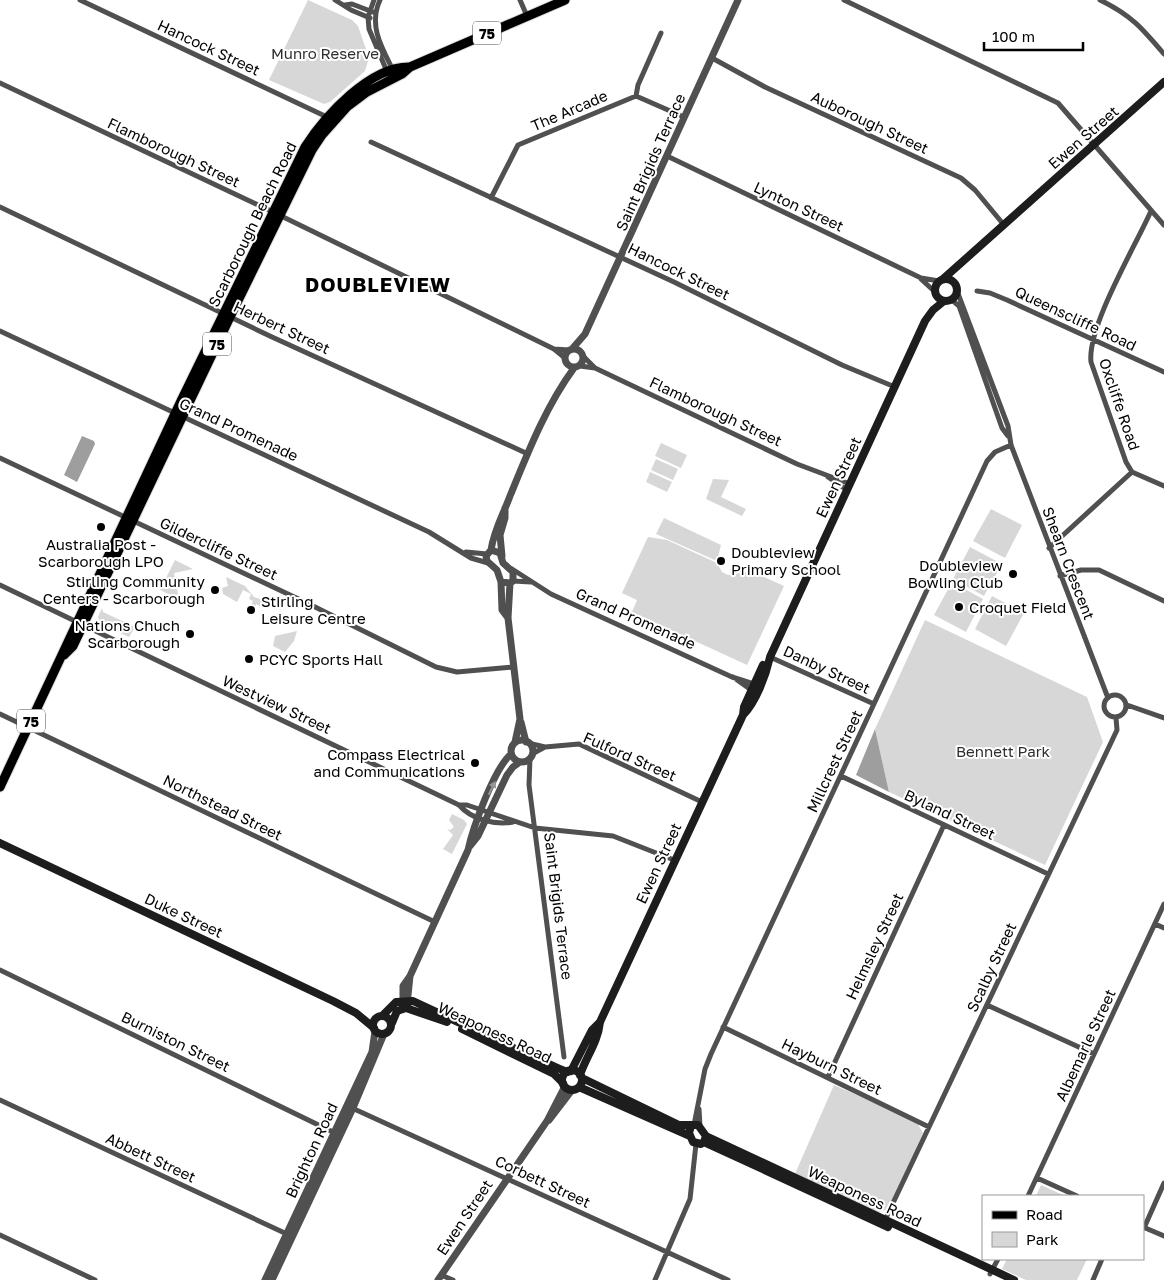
<svg xmlns="http://www.w3.org/2000/svg" width="1164" height="1280" font-family="'Golos Text',sans-serif">
<style>
.green{fill:#d7d7d7}
.water{fill:#9e9e9e}
.lines{fill:none;stroke-linecap:round;stroke-linejoin:round}
.primary-casing{stroke:#dbdbdb;stroke-width:11}
.minor{stroke:#505050;stroke-width:5}
.tertiary{stroke:#505050;stroke-width:7}
.secondary{stroke:#1d1d1d;stroke-width:8}
.primary{stroke:#000;stroke-width:9}
.oneway{fill:#969696}
.poi-dot{fill:#000;stroke:#fff;stroke-width:2}
.labels{text-anchor:middle;dominant-baseline:central;stroke-width:4;stroke-linejoin:round;paint-order:stroke}
.shield{fill:#fff;stroke:#4c4c4c;stroke-width:1}
.shield-label{font-size:14px;font-weight:bold;fill:#000}
.street-label{font-size:15px;fill:#000;stroke:#fff}
.park-label{font-size:15px;fill:#2e2e2e;stroke:#fff}
.poi-label{font-size:15px;fill:#000;stroke:#fff;text-anchor:start}
.district-label{font-size:20px;font-weight:bold;letter-spacing:1px;fill:#000;stroke:#fff}
</style>
<rect width="100%" height="100%" fill="#fff"/>
<path class="green" d="M308 0 352 20 358 26 369 58 365 71 330 102 324 104 269 80Z
M661 443 687 455 681 468 655 456Z
M656 459 678 469 673 480 651 470Z
M650 472 672 482 667 492 646 482Z
M713 479 729 480 721 497 746 509 742 516 706 499Z
M991 509 1022 525 1005 558 973 541Z
M664 518 721 545 717 561 656 534Z
M648 537 667 540 717 563 722 572 728 575 751 571 784 586 747 665 632 612 637 600 622 593Z
M970 547 1002 564 984 596 953 579Z
M175 560 193 569 174 573 179 599 160 590Z
M226 577 245 586 254 597 267 601 265 605 261 603 260 606 256 604 255 607 251 605 253 601 249 599 251 594 243 590 237 602 223 594 222 588 228 586Z
M952 582 983 599 966 632 934 615Z
M992 596 1024 613 1006 646 975 629Z
M102 608 103 612 135 627 129 637 101 624 98 617Z
M925 620 1087 697 1103 742 1045 865 889 792 875 729Z
M297 631 294 641 285 652 273 646 275 636Z
M452 814 464 820 467 824 452 854 443 849 453 835 447 829 450 830 454 827 449 820Z
M834 1085 916 1121 923 1133 888 1209 876 1213 794 1176Z
M1041 1185 1065 1196H1036Z
M1007 1259H1087L1077 1280H1026L1002 1269Z"/>
<path class="water" d="M82 436 94 441 95 444 77 482 64 475Z
M875 729 889 792 856 775Z"/>
<g class="lines">
<g class="primary-casing">
<path id="primary" d="M64 655 73 646 230 317 312 150 322 135 347 107 367 92 402 74 410 67 565 0
M0 787 181 401 305 147C325 116 370 66 410 67"/>
</g>
<path class="minor" d="M80 0 327 117
M335 0 351 10 370 18
M374 0 368 17 369 29 388 74
M380 0C368 26 382 48 394 72
M520 0 527 16
M844 0 1058 103 1164 225
M1100 0C1131 15 1142 28 1164 54
M345 5 352 4 373 12
M712 58 765 87 961 178 975 190 1004 225
M0 83 273 212 554 349 565 358
M636 96 638 85 661 33
M371 142 674 282 842 365 895 387
M667 156 921 278 939 281
M491 198 518 145 636 96 684 117
M0 207 272 337 528 454
M1151 211C1135 247 1087 327 1091 362L1126 462 1132 472 1164 486
M921 279 934 291
M957 291 1008 426 1011 445 1108 698
M977 291 990 293 1007 300 1164 372
M952 300 959 306 1002 428 1008 436
M0 331 429 532 471 558 488 563
M554 349 569 350
M584 357 595 368 797 464 850 484
M580 366 595 368
M0 458 307 603 436 667 457 672 514 667
M828 477 847 490
M1049 548 1132 472
M466 552 487 554
M512 569 551 594 732 677 757 685
M1060 576 1081 570H1099L1164 601
M513 581 531 582
M0 585 77 622
M83 625 459 805C472 820 495 825 513 822
M770 657 874 704
M733 677 754 692
M1104 706a11 11 0 1 1 22 0a11 11 0 1 1-22 0Z
M1127 705 1164 718
M0 714 435 922
M528 743 545 747
M532 754 545 747 579 744 702 802
M530 758 529 785 564 1057
M841 776 1048 874
M459 805H467L535 828 613 836 674 860
M1155 924 1164 928
M0 970 337 1134
M987 1005 1094 1054
M723 1027 929 1127
M828 1077 944 825
M0 1100 289 1235
M352 1108 728 1280
M699 1109 700 1126
M694 1125 705 1069 711 1054 987 461 995 452 1011 445
M1037 1178 1077 1196
M1028 1196 1164 904
M884 1222 1117 730 1116 718
M1143 1227 1164 1236
M1144 1228 1164 1183
M0 1235 95 1280
M990 1274 998 1259
M441 1275 453 1280
M655 1280 690 1199 696 1144
M1093 1280 1102 1259"/>
<path class="tertiary" d="M565 358a9 9 0 1 1 18 0a9 9 0 1 1-18 0Z
M572 349 585 334 738 0
M491 550C494 530 503 515 510 496 528 452 546 406 574 368
M491 550 500 553 503 563 513 572V581L510 583 501 582 497 570 487 561 486 556Z
M502 556 500 535 505 518V508
M501 582 502 610 508 618
M510 583 508 618 520 719 515 742
M521 722 526 742
M511 751a11 11 0 1 1 22 0a11 11 0 1 1-22 0Z
M470 846 478 836 507 775 513 767 520 762
M403 1000V986L410 976 468 850C473 827 494 769 511 754
M407 1005 410 976
M549 1120 572 1090
M265 1280 372 1052 375 1031
M272 1280 353 1108 384 1034
M438 1280 547 1121 565 1086"/>
<path class="secondary" d="M935 290a11 11 0 1 1 22 0a11 11 0 1 1-22 0Z
M943 279 1164 82
M743 715C756 702 766 675 770 657L925 321 933 310 944 301
M0 843 333 1001 356 1013 374 1028
M383 1015 396 1002 413 1001 524 1053C540 1058 552 1067 568 1072
M373 1025a9 9 0 1 1 18 0a9 9 0 1 1-18 0Z
M392 1023 397 1011 406 1008 447 1022
M462 1029 554 1074 563 1083
M562 1080a10 10 0 1 1 20 0a10 10 0 1 1-20 0Z
M571 1071 592 1030 600 1022
M580 1075C586 1057 598 1042 600 1022L743 715 744 707 763 665
M582 1078 679 1125H698L706 1136 704 1142 701 1144 693 1142 689 1133 691 1126
M579 1087 690 1136
M706 1136 1014 1280
M704 1142 888 1227"/>
<use href="#primary" class="primary"/>
</g>
<defs><path id="oneway-solid" d="M-6-.8H1V-3.2L6.5 0L1 3.2V.8H-6Z" transform="scale(1.25)"/></defs>
<use class="oneway" href="#oneway-solid" transform="translate(492 788) rotate(-64)"/>
<g class="poi-dot">
<circle cx="101" cy="527" r="5"/>
<circle cx="721" cy="561" r="5"/>
<circle cx="1013" cy="574" r="5"/>
<circle cx="215" cy="590" r="5"/>
<circle cx="959" cy="607" r="5"/>
<circle cx="251" cy="610" r="5"/>
<circle cx="190" cy="634" r="5"/>
<circle cx="249" cy="659" r="5"/>
<circle cx="475" cy="763" r="5"/>
</g>
<g class="labels">
<g class="shield">
<rect x="473" y="21.5" width="28" height="23" rx="4"/>
<rect x="203" y="332.5" width="28" height="23" rx="4"/>
<rect x="17" y="709.5" width="28" height="23" rx="4"/>
</g>
<g class="shield-label">
<text x="487" y="33">75</text>
<text x="217" y="344">75</text>
<text x="31" y="721">75</text>
</g>
<g class="street-label">
<text transform="translate(209 47) rotate(25)">Hancock Street</text>
<text transform="translate(569 110) rotate(-23)">The Arcade</text>
<text transform="translate(870 122) rotate(25)">Auborough Street</text>
<text transform="translate(1083 137) rotate(-41)">Ewen Street</text>
<text transform="translate(174 152) rotate(25)">Flamborough Street</text>
<text transform="translate(650 162) rotate(-66)">Saint Brigids Terrace</text>
<text transform="translate(799 206) rotate(25)">Lynton Street</text>
<text transform="translate(252 224) rotate(-64)">Scarborough Beach Road</text>
<text transform="translate(679 271) rotate(26)">Hancock Street</text>
<text transform="translate(1076 318) rotate(25)">Queenscliffe Road</text>
<text transform="translate(282 327) rotate(25)">Herbert Street</text>
<text transform="translate(1120 404) rotate(71)">Oxcliffe Road</text>
<text transform="translate(716 411) rotate(25)">Flamborough Street</text>
<text transform="translate(239 429) rotate(25)">Grand Promenade</text>
<text transform="translate(838 477) rotate(-65)">Ewen Street</text>
<text transform="translate(219 548) rotate(25)">Gildercliffe Street</text>
<text transform="translate(1069 563) rotate(69)">Shearn Crescent</text>
<text transform="translate(636 618) rotate(24)">Grand Promenade</text>
<text transform="translate(827 669) rotate(25)">Danby Street</text>
<text transform="translate(277 704) rotate(25)">Westview Street</text>
<text transform="translate(630 756) rotate(24)">Fulford Street</text>
<text transform="translate(834 761) rotate(-65)">Millcrest Street</text>
<text transform="translate(223 807) rotate(26)">Northstead Street</text>
<text transform="translate(950 814) rotate(25)">Byland Street</text>
<text transform="translate(658 863) rotate(-65)">Ewen Street</text>
<text transform="translate(559 906) rotate(83)">Saint Brigids Terrace</text>
<text transform="translate(184 915) rotate(25)">Duke Street</text>
<text transform="translate(874 946) rotate(-65)">Helmsley Street</text>
<text transform="translate(991 967) rotate(-65)">Scalby Street</text>
<text transform="translate(495 1032) rotate(25)">Weaponess Road</text>
<text transform="translate(176 1041) rotate(26)">Burniston Street</text>
<text transform="translate(1085 1045) rotate(-65)">Albemarle Street</text>
<text transform="translate(832 1066) rotate(26)">Hayburn Street</text>
<text transform="translate(311 1150) rotate(-65)">Brighton Road</text>
<text transform="translate(151 1157) rotate(25)">Abbett Street</text>
<text transform="translate(543 1181) rotate(25)">Corbett Street</text>
<text transform="translate(865 1196) rotate(25)">Weaponess Road</text>
<text transform="translate(464 1217) rotate(-56)">Ewen Street</text>
</g>
<g class="park-label">
<text x="325" y="53">Munro Reserve</text>
<text x="1003" y="751">Bennett Park</text>
</g>
<g class="poi-label">
<text x="101" y="544" text-anchor="middle">Australia Post -<tspan x="101" dy="17">Scarborough LPO</tspan></text>
<text x="731" y="552">Doubleview<tspan x="731" dy="17">Primary School</tspan></text>
<text x="1003" y="565" text-anchor="end">Doubleview<tspan x="1003" dy="17">Bowling Club</tspan></text>
<text x="205" y="581" text-anchor="end">Stirling Community<tspan x="205" dy="17">Centers - Scarborough</tspan></text>
<text x="261" y="601">Stirling<tspan x="261" dy="17">Leisure Centre</tspan></text>
<text x="969" y="607">Croquet Field</text>
<text x="180" y="625" text-anchor="end">Nations Chuch<tspan x="180" dy="17">Scarborough</tspan></text>
<text x="259" y="659">PCYC Sports Hall</text>
<text x="465" y="754" text-anchor="end">Compass Electrical<tspan x="465" dy="17">and Communications</tspan></text>
</g>
<g class="district-label">
<text x="378" y="284">DOUBLEVIEW</text>
</g>
</g>
<rect x="982" y="1195" width="162" height="65" fill="#ffffff" stroke="#999999"/>
<rect x="992" y="1211" width="25" height="8" fill="#000000" stroke="#999999"/>
<text x="1026" y="1220" font-size="15" fill="#000000">Road</text>
<rect x="992" y="1232" width="25" height="15" fill="#d7d7d7" stroke="#999999"/>
<text x="1026" y="1245" font-size="15" fill="#000000">Park</text>
<path d="M984 42v8h99v-8" fill="none" stroke="#000000" stroke-width="2.5"/>
<text x="992" y="42" font-size="15" fill="#000000" stroke="#ffffff" stroke-width="4" paint-order="stroke">100 m</text>
</svg>
